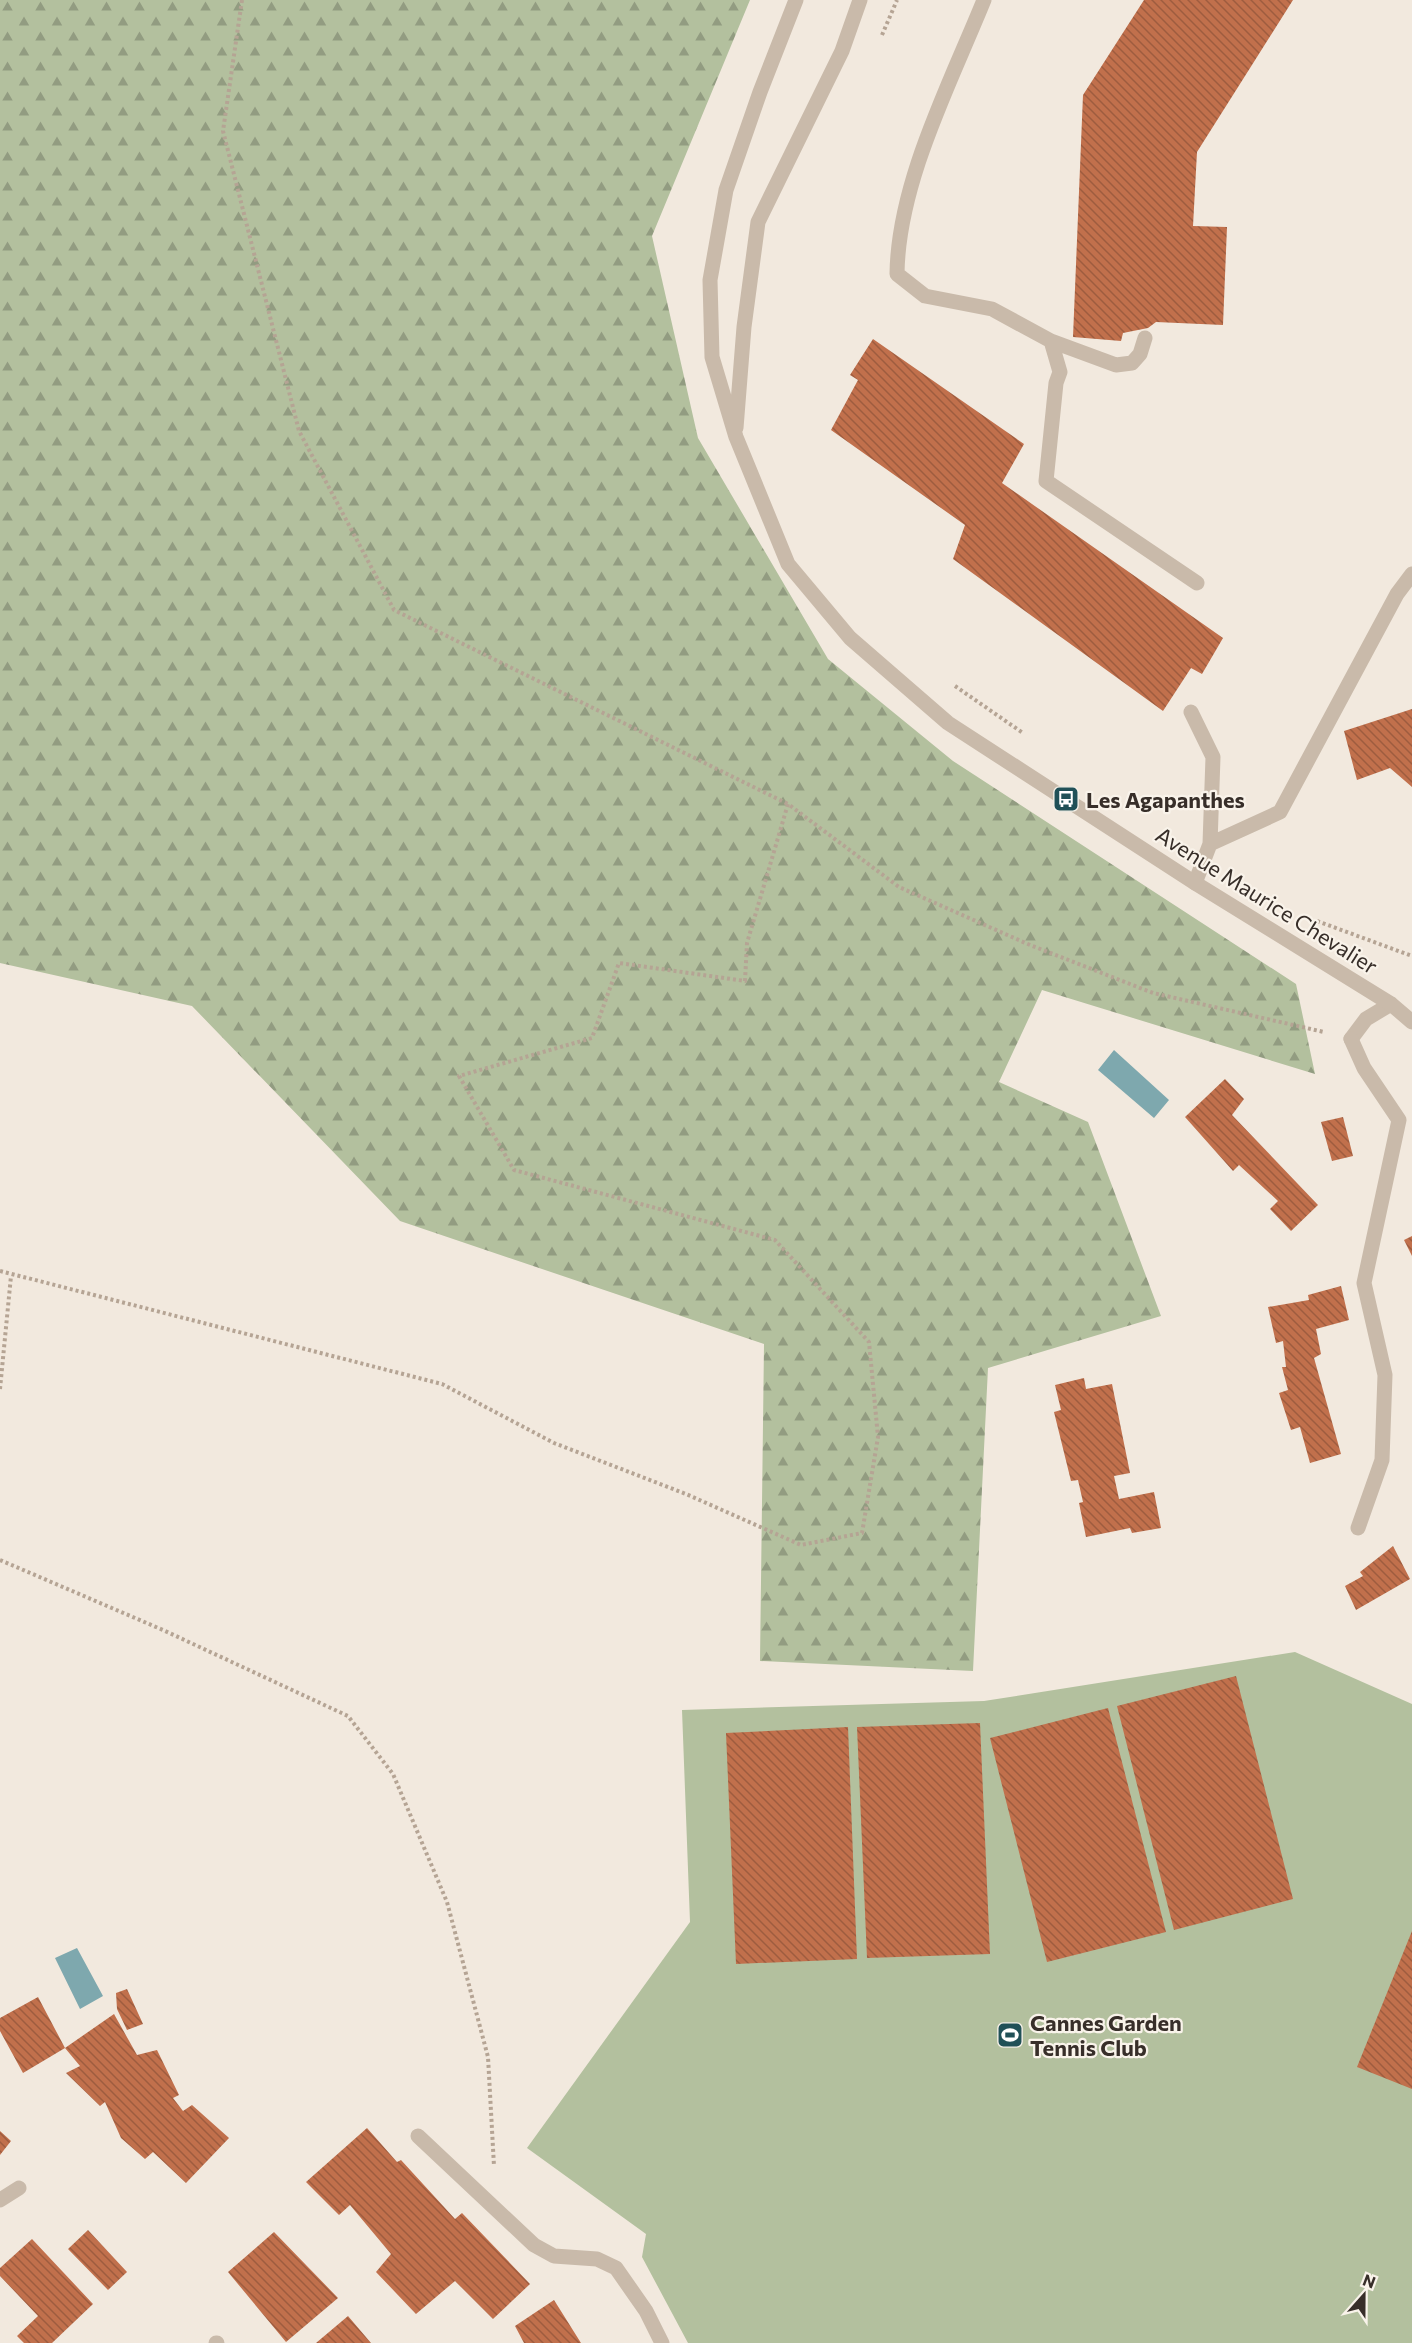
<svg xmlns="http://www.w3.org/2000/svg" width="1412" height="2343" font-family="Commissioner,sans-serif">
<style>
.grass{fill:#b3c09e}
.forest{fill:url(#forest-firs)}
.water{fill:#7ea8ae}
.building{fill:url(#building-back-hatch)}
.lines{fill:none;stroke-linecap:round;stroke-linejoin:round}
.path{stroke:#b5a494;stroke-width:4;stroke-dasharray:3 3;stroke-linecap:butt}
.lane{stroke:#c9baaa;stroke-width:15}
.street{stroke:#c9baaa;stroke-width:15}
.labels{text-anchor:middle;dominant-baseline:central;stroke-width:4.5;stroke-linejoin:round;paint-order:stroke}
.poi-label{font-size:22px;font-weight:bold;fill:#372e29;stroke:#f9f3ea;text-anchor:start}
.street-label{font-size:22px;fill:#372e29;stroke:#f9f3ea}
</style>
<defs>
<pattern id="forest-firs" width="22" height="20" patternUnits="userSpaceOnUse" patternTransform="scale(1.5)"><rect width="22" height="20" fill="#b3c09e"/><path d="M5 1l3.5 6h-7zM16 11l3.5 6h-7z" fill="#929c81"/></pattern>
<pattern id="building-back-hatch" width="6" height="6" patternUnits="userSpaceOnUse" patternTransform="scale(1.5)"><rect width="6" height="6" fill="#c1704c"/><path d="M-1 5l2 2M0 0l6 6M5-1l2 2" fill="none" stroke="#9e5c3f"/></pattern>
</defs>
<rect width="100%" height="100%" fill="#f2e9de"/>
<path class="grass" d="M1295 1652 1412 1704V2343H688L642 2257 646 2234 527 2148 690 1922 682 1710 984 1701Z"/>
<path class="forest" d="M0 0H750L652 236 698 438 828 659 953 761 1296 984 1315 1074 1042 990 999 1082 1088 1122 1161 1316 988 1368 973 1671 760 1661 764 1344 400 1221 192 1006 0 963Z"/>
<path class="water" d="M1114 1050 1169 1100 1154 1118 1098 1070Z
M77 1948 103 1996 80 2009 55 1958Z"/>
<path class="building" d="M1144 0H1293L1197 152 1193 226 1227 227 1223 325 1156 322 1148 328 1123 333 1121 341 1073 337 1083 95Z
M873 339 1024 444 1002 483 1223 638 1202 674 1191 668 1163 711 953 559 965 525 831 430 858 380 850 375Z
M1412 709V787L1390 768 1357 780 1344 731Z
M1225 1079 1244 1099 1232 1115 1318 1205 1291 1231 1270 1209 1278 1201 1239 1165 1233 1171 1185 1117Z
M1343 1117 1353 1156 1332 1161 1321 1122Z
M1412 1236V1256L1404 1240Z
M1341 1286 1349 1320 1316 1329 1321 1354 1314 1358 1341 1454 1310 1463 1300 1427 1291 1430 1279 1393 1288 1390 1282 1367H1286L1283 1341 1276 1343 1268 1307 1309 1300 1308 1295Z
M1084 1378 1086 1389 1112 1384 1130 1473 1114 1476 1119 1499 1154 1492 1161 1528 1132 1533 1130 1528 1086 1537 1079 1503 1083 1502 1078 1480 1071 1481 1054 1412 1061 1410 1055 1385Z
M1393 1546 1410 1579 1356 1610 1345 1586 1363 1576 1360 1572Z
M1236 1676 1293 1899 1174 1930 1117 1706Z
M1108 1708 1166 1932 1047 1962 990 1738Z
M980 1723 990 1954 867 1958 857 1727Z
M848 1727 857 1959 736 1964 726 1733Z
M1412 1931V2089L1357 2067Z
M127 1989 143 2024 127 2030 117 2009 116 1993Z
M38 1997 65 2048 114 2014 137 2055 157 2050 179 2095 173 2098 183 2111 192 2105 229 2138 186 2183 153 2152 145 2159 121 2138 105 2102 100 2106 66 2073 80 2066 65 2048 23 2073 0 2031V2018Z
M367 2128 397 2162 401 2160 455 2219 462 2213 530 2284 493 2319 455 2281 416 2314 376 2272 391 2254 350 2205 339 2215 306 2182Z
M0 2131 11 2141 0 2155Z
M88 2230 127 2272 108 2290 68 2249Z
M274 2232 338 2298 286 2342 228 2272Z
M32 2239 93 2304 52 2343H24L17 2336 38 2316 0 2276V2268Z
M554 2300 581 2343H524L515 2326Z
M348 2316 371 2343H316Z"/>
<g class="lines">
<path class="path" d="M242 0 223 131 299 431 394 610 788 804
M882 35 897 0
M955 686 1023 733
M1317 921 1412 956
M0 1271 442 1384 554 1443 686 1494 801 1545 862 1533 878 1437 869 1342 775 1240 514 1170 459 1076 592 1038 619 963 745 981 747 943 788 804 899 887 1030 945 1153 993 1324 1032
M0 1389 11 1276
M0 1560 163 1630 348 1716 393 1774 447 1902 488 2057 494 2166"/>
<path class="lane" d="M984 0C950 84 898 183 897 274L925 296 992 309 1051 341 1060 372 1056 383 1046 481 1197 583
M1051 341 1116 365 1132 363 1140 354 1145 338
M1191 712 1213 757 1210 844 1195 883
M1210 844 1280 812 1397 594 1412 574
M1351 1039 1366 1019 1391 1004"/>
<path class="street" d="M796 0 760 92 726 190 710 280 712 357 736 437 788 564 850 638 948 723 1195 883 1391 1004 1412 1022
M736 428 744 327 758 222 842 51 860 0
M1351 1039 1364 1068 1399 1120 1364 1283 1385 1375 1382 1460 1358 1528
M418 2136 534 2245 554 2256 597 2259 616 2268 646 2311 662 2343
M0 2200 19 2188
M216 2343H217"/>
</g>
<defs>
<g id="bus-square" transform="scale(1.35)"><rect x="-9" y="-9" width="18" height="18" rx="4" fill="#205057" stroke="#f9f3ea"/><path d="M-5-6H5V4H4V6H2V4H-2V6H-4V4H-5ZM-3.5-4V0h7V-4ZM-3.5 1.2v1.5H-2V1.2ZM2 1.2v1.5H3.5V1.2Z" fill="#fff"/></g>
<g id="stadium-square" transform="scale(1.35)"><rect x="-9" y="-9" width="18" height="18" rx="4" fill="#205057" stroke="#f9f3ea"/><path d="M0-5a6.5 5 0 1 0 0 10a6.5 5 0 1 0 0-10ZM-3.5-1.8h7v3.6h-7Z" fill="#fff"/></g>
</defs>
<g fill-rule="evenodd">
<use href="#bus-square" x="1066" y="799"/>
<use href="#stadium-square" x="1010" y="2035"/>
</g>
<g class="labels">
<g class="poi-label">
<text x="1086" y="799">Les Agapanthes</text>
<text x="1030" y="2022">Cannes Garden<tspan x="1030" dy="25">Tennis Club</tspan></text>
</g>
<g class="street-label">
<text transform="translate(1267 900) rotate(32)">Avenue Maurice Chevalier</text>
</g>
</g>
<g transform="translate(1364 2295) rotate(21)" stroke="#f9f3ea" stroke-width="4.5" paint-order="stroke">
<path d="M0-4.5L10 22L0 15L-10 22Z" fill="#372e29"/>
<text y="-9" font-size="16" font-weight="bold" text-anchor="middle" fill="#372e29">N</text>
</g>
</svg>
